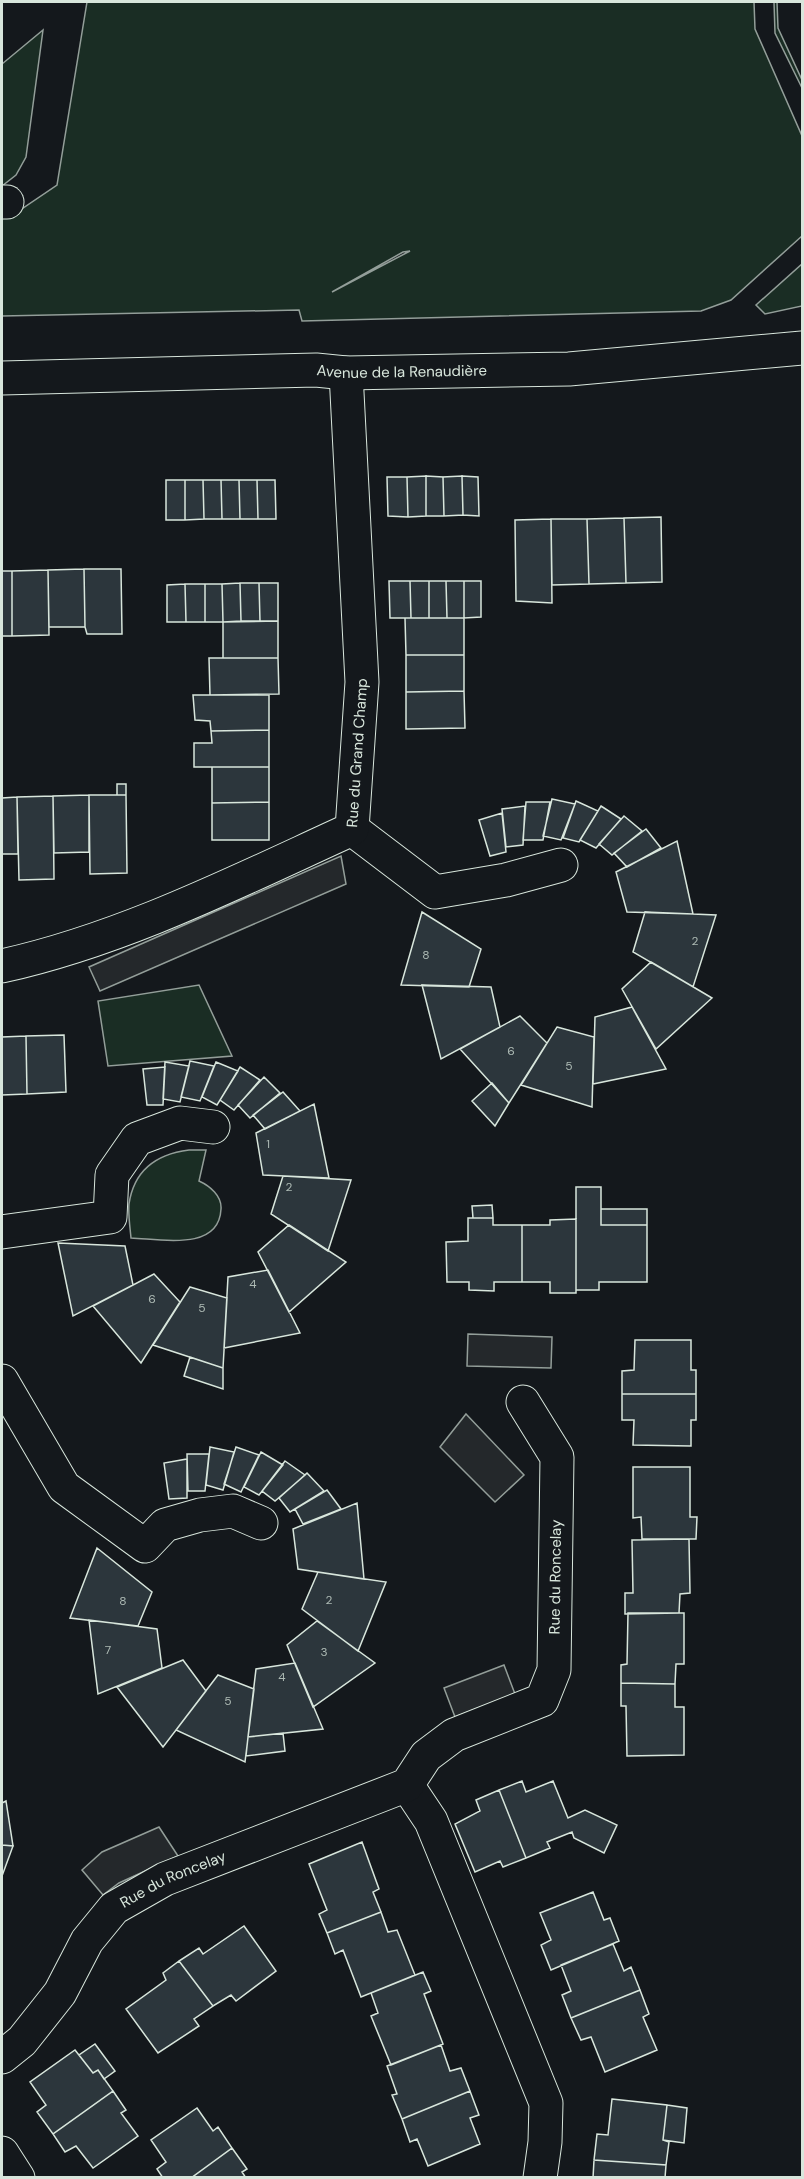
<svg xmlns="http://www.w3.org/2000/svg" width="804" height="2179" font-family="'DM Sans',sans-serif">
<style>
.green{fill:#1a2d24;stroke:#939e99;stroke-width:1.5;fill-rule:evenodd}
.parking{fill:#24282b;stroke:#939e99;stroke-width:1.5}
.building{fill:#2c363c;stroke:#d8e6dc;stroke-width:1.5}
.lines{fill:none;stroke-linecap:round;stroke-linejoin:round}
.minor-casing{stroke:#d8e6dc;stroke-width:35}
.minor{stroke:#14181c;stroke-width:33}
.labels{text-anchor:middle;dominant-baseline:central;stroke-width:4.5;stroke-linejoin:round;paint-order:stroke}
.number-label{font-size:12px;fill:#adbab4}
.street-label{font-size:15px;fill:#d8e6dc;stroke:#14181c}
</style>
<rect width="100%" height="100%" fill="#14181c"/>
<path class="green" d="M87 2H754L755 29 802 136V236L731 300 701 311 302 321 299 310 2 316V215L23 208 57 185ZM410 251 332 292 403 252Z
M774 2H777L778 28 802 80V88L775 33Z
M43 30 26 157 16 175 2 186V64Z
M802 264V306L765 314 756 305Z
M199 985 232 1056 108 1066 98 1001Z
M189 1150H206L199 1181C210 1186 222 1196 221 1209 219 1252 160 1239 131 1238 130 1227 128 1214 129 1204 134 1170 157 1154 189 1150Z"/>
<path class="parking" d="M341 856 346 884 100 991 89 967Z
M468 1334 552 1337 551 1368 467 1366Z
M466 1414 524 1475 495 1502 440 1447Z
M504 1665 515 1694 455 1717 444 1688Z
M159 1827 178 1856 119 1883 103 1895 82 1870 102 1852Z"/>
<path class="building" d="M426 476 443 477 444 516H426Z
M426 476V516L408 517 407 477Z
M462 476 463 515 444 516 443 477Z
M462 476 478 477 479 516 463 515Z
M387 477H407L408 517 388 516Z
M166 480H185V520H166Z
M185 480H203L204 519 185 520Z
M203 480H221L222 519H204Z
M221 480H239L240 519H222Z
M239 480H257L258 519H240Z
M257 480H275L276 519H258Z
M661 517 662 582 626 583 624 518Z
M624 518 626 583 589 584 587 519Z
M551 519H587L589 584 552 585Z
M551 519 552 603 516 601 515 520Z
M84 569 85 627H49L48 570Z
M84 569H121L122 634H87L85 627Z
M48 570 49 635 12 636V571Z
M2 571H12V636H2Z
M389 581H410L411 618H390Z
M410 581H429V618H411Z
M429 581H446L447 618H429Z
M446 581H464V618H447Z
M464 581H481V617L464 618Z
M240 583H259L260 621H241Z
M240 583 241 621 223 622 222 584Z
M259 583H278V621H260Z
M185 584 186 622H167V585Z
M185 584H205V622H186Z
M205 584H222L223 622H205Z
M405 618H464V655H406Z
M278 621V658H223V622Z
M406 655H464V691L406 692Z
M209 658H278L279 694 210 695Z
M464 691 465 728 406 729V692Z
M193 695H269V730L211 731 210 721 195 720Z
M269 730V767H194V743H212L211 731Z
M212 767H269V802L212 803Z
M117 784H126V795H117Z
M89 795V852L54 853 53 796Z
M89 795H126L127 873 90 874Z
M53 796 54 879 19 880 17 797Z
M17 797 18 854H2V798Z
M552 799 575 804 561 840 543 836Z
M576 801 598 811 579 842 563 838Z
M269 802V840H212V803Z
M526 802H550L543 840H523Z
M525 806 523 845 506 847 502 809Z
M601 806 621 819 596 848 580 840Z
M502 813 506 852 490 856 479 820Z
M624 816 642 831 612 855 599 844Z
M646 829 661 848 627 867 614 853Z
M677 841 693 914 627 912 616 872Z
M422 912 481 949 469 987 401 985Z
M645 912 716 915 693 987 633 952Z
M651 962 712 998 656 1049 622 989Z
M422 985 491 987 500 1027 441 1059Z
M632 1007 666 1069 593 1084 595 1017Z
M520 1016 547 1043 509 1103 460 1049Z
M557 1027 594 1037 592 1107 521 1085Z
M64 1035 66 1092 27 1094 26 1036Z
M26 1036 27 1094 2 1095V1037Z
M190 1061 214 1066 200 1101 181 1097Z
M165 1062 189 1066 180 1102 163 1099Z
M216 1062 238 1071 217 1105 202 1097Z
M165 1067 163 1105H147L143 1069Z
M240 1067 260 1080 234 1110 220 1100Z
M264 1077 280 1093 250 1118 238 1105Z
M492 1083 509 1103 495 1126 472 1101Z
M283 1092 300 1111 265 1129 253 1115Z
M314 1104 329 1178 263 1175 256 1133Z
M283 1176 351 1180 328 1251 271 1214Z
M576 1187H601V1225H647V1282H599V1290H576Z
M492 1205 493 1218H473L472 1206Z
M601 1209H647V1225H601Z
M468 1218H493V1225H522V1282H494V1291L469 1290V1282H447L446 1242 468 1241Z
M576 1219V1293H550V1282H522V1225H550V1220Z
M289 1225 346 1262 289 1312 258 1252Z
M58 1243 125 1246 133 1285 73 1316Z
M268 1270 300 1333 224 1348 228 1277Z
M154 1274 180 1302 141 1363 93 1306Z
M190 1287 227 1298 223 1368 153 1345Z
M635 1340H691V1370H696V1394H622V1371L634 1370Z
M190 1357 223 1368V1389L184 1376Z
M622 1394H696V1420H691V1446L633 1445 634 1420H622Z
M210 1447 234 1452 223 1490 206 1485Z
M236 1447 259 1455 241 1492 224 1484Z
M261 1452 283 1465 259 1495 244 1487Z
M187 1454H209L205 1491H188Z
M187 1459V1498L169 1499 164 1463Z
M285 1461 305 1475 275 1501 262 1491Z
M633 1467H690V1517H697L696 1539H642L641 1517 633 1518Z
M307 1473 324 1491 290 1512 279 1498Z
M327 1490 341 1509 303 1524 295 1509Z
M357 1503 364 1579 298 1569 293 1529Z
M689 1539 690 1593 680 1594 679 1613 625 1614V1593H633L632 1540Z
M97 1548 152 1592 138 1626 70 1618Z
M318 1572 386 1582 358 1651 302 1609Z
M628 1613H684V1664H676L675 1684 621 1683V1665L627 1664Z
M89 1620 157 1629 162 1668 98 1694Z
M317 1621 375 1663 313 1707 287 1645Z
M183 1660 206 1691 163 1747 117 1687Z
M295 1663 323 1729 248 1737 256 1669Z
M218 1675 254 1689 245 1762 176 1730Z
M621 1683 675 1684V1707H684V1755L627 1756 626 1706H621Z
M283 1733 285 1751 246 1756 248 1737Z
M522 1781 526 1792 553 1781 568 1818 585 1810 617 1825 604 1853 574 1838 572 1832 547 1842 550 1848 526 1858 499 1790Z
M499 1790 526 1858 503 1867 500 1861 475 1872 455 1824 480 1811 476 1800Z
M6 1801 13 1846 2 1845V1803Z
M362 1842 379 1889 373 1892 381 1912 327 1933 319 1914 327 1910 309 1864Z
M2 1845 13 1846 2 1876Z
M593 1892 604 1920 610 1918 619 1941 551 1970 541 1945 551 1940 540 1913Z
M381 1912 388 1932 397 1930 415 1975 361 1997 343 1950 335 1954 327 1933Z
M244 1926 276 1971 236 2001 231 1995 213 2006 179 1961 199 1948 203 1954Z
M613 1944 624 1971 631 1967 640 1990 571 2018 562 1995 571 1991 561 1965Z
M179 1961 213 2006 194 2019 199 2026 158 2053 126 2009 166 1980 163 1973Z
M423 1972 431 1991 424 1994 443 2044 391 2065 371 2016 378 2013 371 1993Z
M640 1990 649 2014 643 2017 657 2050 605 2072 591 2037 581 2040 571 2018Z
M95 2044 115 2071 104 2079 98 2070 93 2073 79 2055Z
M441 2045 450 2071 461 2068 470 2091 402 2119 392 2095 397 2094 387 2066Z
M75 2050 93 2073 98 2070 113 2091 53 2134 37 2112 46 2105 30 2082Z
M113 2091 126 2110 121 2113 138 2136 93 2168 76 2146 65 2152 53 2134Z
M470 2091 479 2115 470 2118 480 2144 428 2166 417 2139 410 2142 402 2119Z
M612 2099 667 2105 663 2140 669 2142 666 2165 594 2160 597 2134 608 2135Z
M667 2105 687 2108 684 2143 663 2140Z
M197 2108 213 2131 218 2127 232 2148 191 2178H163L157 2169 166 2162 151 2140Z
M232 2148 247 2169 242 2172 246 2178H191Z
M594 2160 666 2165 665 2178H593Z"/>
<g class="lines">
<g class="minor-casing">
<g id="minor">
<path d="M2 202H7"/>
<path id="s1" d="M2 378 316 370 346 373 569 369 802 348"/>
<path d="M352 829 435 892 506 880 561 865"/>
<path id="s2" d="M2 966C124 939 238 881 352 829L362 682 346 373"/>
<path d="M2 1232 110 1217 112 1175 137 1139 180 1123 213 1127"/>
<path d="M2 1381 64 1487 145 1546 165 1525 200 1515 233 1511 261 1523"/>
<path d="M407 1785 431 1821 546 2103 545 2142 540 2178"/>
<path id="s3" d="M2 2057 22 2041 60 1993 87 1941 114 1908 165 1879 407 1785 426 1756 454 1735 542 1700 554 1670 557 1457 523 1402"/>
<path d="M2 2153 18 2178"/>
</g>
</g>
<use href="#minor" class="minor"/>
</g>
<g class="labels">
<g class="number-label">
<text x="695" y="941">2</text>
<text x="426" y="955">8</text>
<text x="511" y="1051">6</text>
<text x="569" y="1066">5</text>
<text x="268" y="1144">1</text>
<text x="289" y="1187">2</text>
<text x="253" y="1284">4</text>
<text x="152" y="1299">6</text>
<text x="202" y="1308">5</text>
<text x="329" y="1600">2</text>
<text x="123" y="1601">8</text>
<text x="108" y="1650">7</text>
<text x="324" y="1652">3</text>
<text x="282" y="1677">4</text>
<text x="228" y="1701">5</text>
</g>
<g class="street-label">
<text stroke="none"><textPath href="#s1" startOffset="400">Avenue de la Renaudière</textPath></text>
<text stroke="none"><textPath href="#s2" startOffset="453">Rue du Grand Champ</textPath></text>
<text stroke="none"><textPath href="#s3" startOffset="796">Rue du Roncelay</textPath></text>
<text stroke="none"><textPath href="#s3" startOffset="254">Rue du Roncelay</textPath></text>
</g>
</g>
<rect width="804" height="2179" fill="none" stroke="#d8e6dc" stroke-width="6"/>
</svg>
